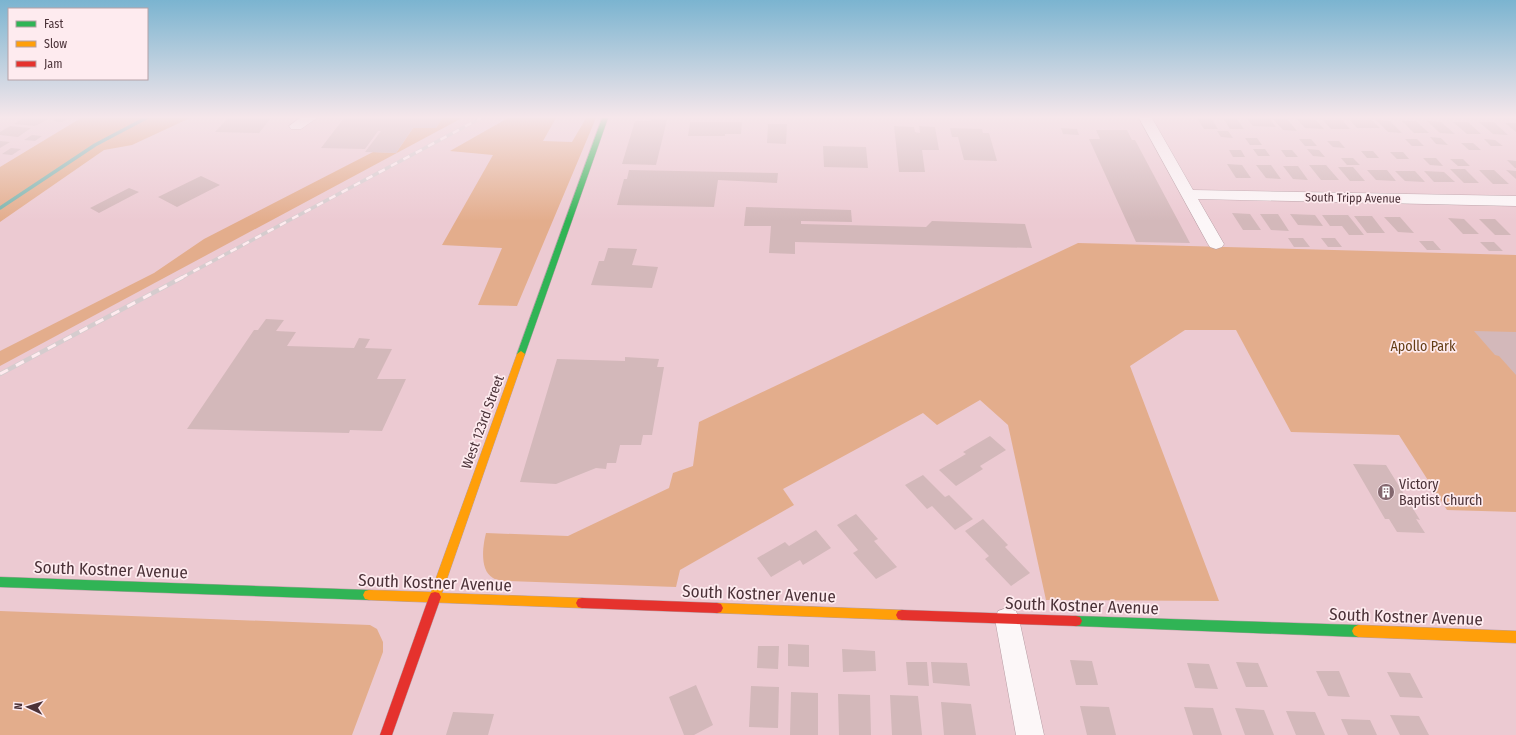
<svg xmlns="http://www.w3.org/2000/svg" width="1516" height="735" font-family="'Fira Sans Condensed',sans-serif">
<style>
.green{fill:#e3ad8c}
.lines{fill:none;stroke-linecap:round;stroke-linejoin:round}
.stream{stroke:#77b4ad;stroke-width:3.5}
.building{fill:#d3b8ba}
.street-casing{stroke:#b79da4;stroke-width:1}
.fast-casing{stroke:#b79da4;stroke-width:1}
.slow-casing{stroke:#b79da4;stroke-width:1}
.jam-casing{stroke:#b79da4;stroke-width:1}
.street{fill:#fcf7f8;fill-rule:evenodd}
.fast{fill:#30b455;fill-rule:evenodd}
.slow{fill:#ff9f0a;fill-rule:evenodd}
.jam{fill:#e5322d;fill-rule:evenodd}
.rail-far1-casing{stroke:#d5ccce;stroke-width:3.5}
.rail-casing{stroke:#d5ccce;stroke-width:4.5}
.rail-far1{stroke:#feebef;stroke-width:2.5;stroke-dasharray:7;stroke-linecap:butt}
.rail{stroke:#feebef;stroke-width:3;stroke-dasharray:9;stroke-linecap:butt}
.labels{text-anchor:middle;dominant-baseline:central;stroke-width:3.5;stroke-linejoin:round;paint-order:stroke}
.far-street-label{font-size:12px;fill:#4b3238;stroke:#feebef}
.park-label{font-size:14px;fill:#643d15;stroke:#feebef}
.street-label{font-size:14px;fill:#4b3238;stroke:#feebef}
.poi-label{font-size:14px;fill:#4b3238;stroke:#feebef;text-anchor:start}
.near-street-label{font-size:17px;fill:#4b3238;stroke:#feebef}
</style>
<rect width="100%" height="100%" fill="#eccad2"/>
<path class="green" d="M81 118H190L132 145 104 150 0 222V167Z
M442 118H462L0 366V351L154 273 204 239 373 152 396 153 413 128H436Z
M508 118H556L543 141 572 142 586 118H596L517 306 478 305 502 248 442 245 493 155 450 151Z
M1078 243 1516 255V512L1447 510 1399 435 1291 432 1236 330H1185L1130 366 1219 601 1046 600 1008 425 980 400 937 425 923 413 783 489 794 505 680 570 676 587 505 581C502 580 496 580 493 578 479 570 483 545 486 533L568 536 669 488 673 473 693 466 699 422Z
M0 611 370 625 377 629 383 642V652L352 735H0Z"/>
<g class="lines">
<path class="stream" d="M0 208 95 145 146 118"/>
</g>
<path class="building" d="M24 118H45L48 119 35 126 14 124Z
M57 118H69L62 122 53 121Z
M228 118H271L259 133 215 132Z
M344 118H442L436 128H413L396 153 365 152 381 131H378L365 149 321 148Z
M1197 118H1211L1218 129H1204Z
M1223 118H1236L1244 129H1230Z
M1247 118H1269L1276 127 1253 126Z
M651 119 667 120 656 165 622 164 635 121H651Z
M1273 119H1287L1297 131 1283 130Z
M1297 119 1316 120 1324 129 1305 128Z
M1323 120H1342L1350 129H1331Z
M1350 120H1372L1380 128H1357Z
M1376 120 1390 121 1402 133 1388 132Z
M1402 121H1416L1429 133H1414Z
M1427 121 1441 122 1455 134 1440 133Z
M690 122H742L741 134H725V136H688Z
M1453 122H1468L1481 134H1467Z
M1479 122H1494L1508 135 1493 134Z
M1505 123H1516V132Z
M768 124H787L786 144 767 143Z
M10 126 31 128 18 137 0 135V132Z
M894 126 914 127 915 132 920 133 919 126 935 127 939 150H922L925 172H899Z
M950 128 982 129 983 133H989L997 161 964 160 958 137H952Z
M1061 128 1077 129 1079 135 1063 134Z
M1096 130H1127L1132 140H1135L1190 243 1136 242 1089 139H1100Z
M1217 131H1228L1233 138 1221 137Z
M32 135 42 136 35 141 24 140Z
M1430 137 1441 138 1448 145 1436 144Z
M1245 138H1257L1262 145H1250Z
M1299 139H1311L1317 146H1305Z
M1405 139H1417L1424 146H1412Z
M1484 139 1495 140 1503 146H1491Z
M0 141 10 142 0 148Z
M1327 141H1339L1345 148 1333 147Z
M1461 143H1473L1481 150H1469Z
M823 146 866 147 868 168 824 167Z
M11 148 21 149 12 155 2 154Z
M1253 149H1265L1270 156H1258Z
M1307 149 1319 150 1325 157 1313 156Z
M1229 150H1241L1245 157H1233Z
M1281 150H1292L1298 157H1286Z
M1361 151H1373L1379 158H1367Z
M1390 152H1403L1409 159H1397Z
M1341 158H1353L1360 165H1347Z
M1423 158H1436L1443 166 1430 165Z
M1450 159H1463L1470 166H1458Z
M1507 160 1516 161V168H1515Z
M1227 164 1242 165 1251 178H1236Z
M1256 165H1271L1281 179 1266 178Z
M1309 165H1326L1339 180H1321Z
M1283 166H1298L1308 180 1293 179Z
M1338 167H1353L1365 181H1350Z
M1450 169H1465L1479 183H1464Z
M629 170 778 173 777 183 718 180 714 207 617 205 624 179H627Z
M1367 170H1387L1396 181 1376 180Z
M1479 170H1494L1509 184H1493Z
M1506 170 1516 171V179Z
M1395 171H1415L1425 182 1405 181Z
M1424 171 1444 172 1455 182H1434Z
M201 176 220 185 177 207 158 197Z
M129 188 139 192 99 213 90 208Z
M746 207 851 210 852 222 801 221V224L926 227 932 221 1025 224 1032 248 795 242V254L769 253 771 226H744Z
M1232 213 1250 214 1261 230H1243Z
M1260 214H1278L1289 231 1271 230Z
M1290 214 1315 215 1323 226 1298 225Z
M1322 215H1348L1364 235H1349L1342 226H1330Z
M1354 216H1372L1385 233H1367Z
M1384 217H1400L1414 233 1398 232Z
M1448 218 1464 219 1479 234H1463Z
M1479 219H1495L1511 235H1495Z
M1288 238H1303L1310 247H1294Z
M1321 238H1335L1342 247H1328Z
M1419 241H1433L1441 250H1427Z
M1480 242H1494L1503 251H1489Z
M608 248 637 249 632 265 658 267 652 288 591 285 599 261H604Z
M266 319 284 320 276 331 296 332 287 346 354 348 359 338 370 339 365 348 392 349 377 379H406L382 431 350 430 349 433 187 429 254 330H258Z
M1474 331 1516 332V375L1499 356 1495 355Z
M625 357 659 359 657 367H664L652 435H643L641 445H620L616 463H607L606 469 596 468 556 484 520 482 557 359 625 361Z
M990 436 1006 450 980 466 983 469 956 486 939 470 966 454 963 452Z
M1353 464 1386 465 1420 520 1416 519 1425 533 1397 532 1389 519H1385Z
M923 475 945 497 949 495 973 519 955 530 932 506 927 509 905 485Z
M856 514 878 539 874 541 897 567 876 579 853 553 858 550 837 525Z
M983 519 1008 545 1005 547 1030 573 1011 586 985 559 989 556 965 531Z
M816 530 831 548 803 565 800 560 771 577 757 558 785 542 789 546Z
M788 644 809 645V667L788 666Z
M758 646H779L778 669 757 668Z
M842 649 875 651 876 671 843 672Z
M1070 660 1092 661 1098 685H1076Z
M906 662H927L929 686 908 685Z
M931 662 967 663 970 686 933 683Z
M1236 662 1258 663 1268 687H1246Z
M1187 663 1209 664 1218 689 1195 688Z
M1316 671H1339L1350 697 1328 696Z
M1387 672 1410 673 1423 698 1400 697Z
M696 685 713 725 694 735H684L669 697Z
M751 686 779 687 778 728 749 727Z
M791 692 818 693V735H790Z
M838 694 870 695 871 735H839Z
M890 695 918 696 922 735H892Z
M941 702 971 704 976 735H944Z
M1080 706 1109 707 1116 735H1087Z
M1184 707 1213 708 1222 735H1193Z
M1235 708 1264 710 1274 735H1245Z
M1286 711 1315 712 1325 735H1296Z
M453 712 494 714 488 735H446Z
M1390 715 1419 716 1429 735H1400Z
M1341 719 1370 720 1377 735H1348Z"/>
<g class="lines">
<g class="street-casing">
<path id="street" d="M300 118H317L301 129H291L289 126Z
M1139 118H1152L1193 190 1516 196V206L1198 199 1224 244 1222 247 1216 249 1210 247 1208 244Z
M1007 608 1016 611 1019 619 1044 735H1016L995 619 998 611Z"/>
</g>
<g class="fast-casing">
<path id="fast" d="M602 118H608L525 354 524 356H518L517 354Z
M0 577 369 590 373 591 375 595 373 599 369 600 0 587Z
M1076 616 1358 625 1362 627 1364 631 1362 635 1358 637 1076 626 1072 625 1070 621 1072 617Z"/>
</g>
<g class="slow-casing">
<path id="slow" d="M521 351 525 354 442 593 582 598 586 599 588 603 586 607 582 608 369 600 365 599 363 595 365 591 369 590 431 592 517 354Z
M717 603 902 610 906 611 908 615 906 619 902 620 717 613 713 612 711 608 713 604Z
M1358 625 1516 631V643L1358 637 1354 635 1352 631 1354 627Z"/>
</g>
<g class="jam-casing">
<path id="jam" d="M435 592 439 593 441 597 392 735H380L429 597 431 593Z
M582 598 717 603 721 604 723 608 721 612 717 613 582 608 578 607 576 603 578 599Z
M902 610 1076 616 1080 617 1082 621 1080 625 1076 626 902 620 898 619 896 615 898 611Z"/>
</g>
<use href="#street" class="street"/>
<use href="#fast" class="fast"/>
<use href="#slow" class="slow"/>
<use href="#jam" class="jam"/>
<g class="rail-far1-casing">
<path id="rail-far1" d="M181 278 481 118"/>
</g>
<g class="rail-casing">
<path id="rail" d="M0 374 183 277"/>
</g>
<use href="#rail-far1" class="rail-far1"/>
<use href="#rail" class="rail"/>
</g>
<linearGradient id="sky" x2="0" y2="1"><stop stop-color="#7bb4d0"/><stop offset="0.53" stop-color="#f6e7eb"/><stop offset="1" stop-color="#f6e7eb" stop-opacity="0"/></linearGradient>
<rect width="1516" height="221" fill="url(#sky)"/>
<defs>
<g id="building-disc" transform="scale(0.9)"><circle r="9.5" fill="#83676e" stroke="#feebef"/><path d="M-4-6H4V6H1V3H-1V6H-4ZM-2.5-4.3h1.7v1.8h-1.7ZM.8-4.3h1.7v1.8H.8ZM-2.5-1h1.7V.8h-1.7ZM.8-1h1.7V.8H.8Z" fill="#fff"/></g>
</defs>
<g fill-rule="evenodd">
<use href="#building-disc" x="1386" y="492"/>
</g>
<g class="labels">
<g class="far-street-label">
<text transform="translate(1353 198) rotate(1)">South Tripp Avenue</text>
</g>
<g class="park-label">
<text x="1423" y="346">Apollo Park</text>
</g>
<g class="street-label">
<text transform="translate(483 422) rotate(-70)">West 123rd Street</text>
</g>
<g class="poi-label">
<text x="1399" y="484">Victory<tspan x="1399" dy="16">Baptist Church</tspan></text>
</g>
<g class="near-street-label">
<text transform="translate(111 570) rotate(2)">South Kostner Avenue</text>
<text transform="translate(435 583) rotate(2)">South Kostner Avenue</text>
<text transform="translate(759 594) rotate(2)">South Kostner Avenue</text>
<text transform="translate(1082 606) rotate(2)">South Kostner Avenue</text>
<text transform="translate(1406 617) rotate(2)">South Kostner Avenue</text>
</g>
</g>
<rect x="8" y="8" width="140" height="72" fill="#feebef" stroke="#b6a1a6"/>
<rect x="16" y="21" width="20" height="6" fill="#30b455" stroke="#b6a1a6"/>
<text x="44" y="28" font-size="12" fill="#4b3238">Fast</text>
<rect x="16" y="41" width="20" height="6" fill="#ff9f0a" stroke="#b6a1a6"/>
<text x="44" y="48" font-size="12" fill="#4b3238">Slow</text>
<rect x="16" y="61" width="20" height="6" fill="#e5322d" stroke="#b6a1a6"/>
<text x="44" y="68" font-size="12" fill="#4b3238">Jam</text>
<g transform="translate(28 707) rotate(274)" stroke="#feebef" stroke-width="3" paint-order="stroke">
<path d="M0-3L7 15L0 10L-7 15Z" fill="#4b3238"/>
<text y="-6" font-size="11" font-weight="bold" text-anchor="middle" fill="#4b3238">N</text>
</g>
</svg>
